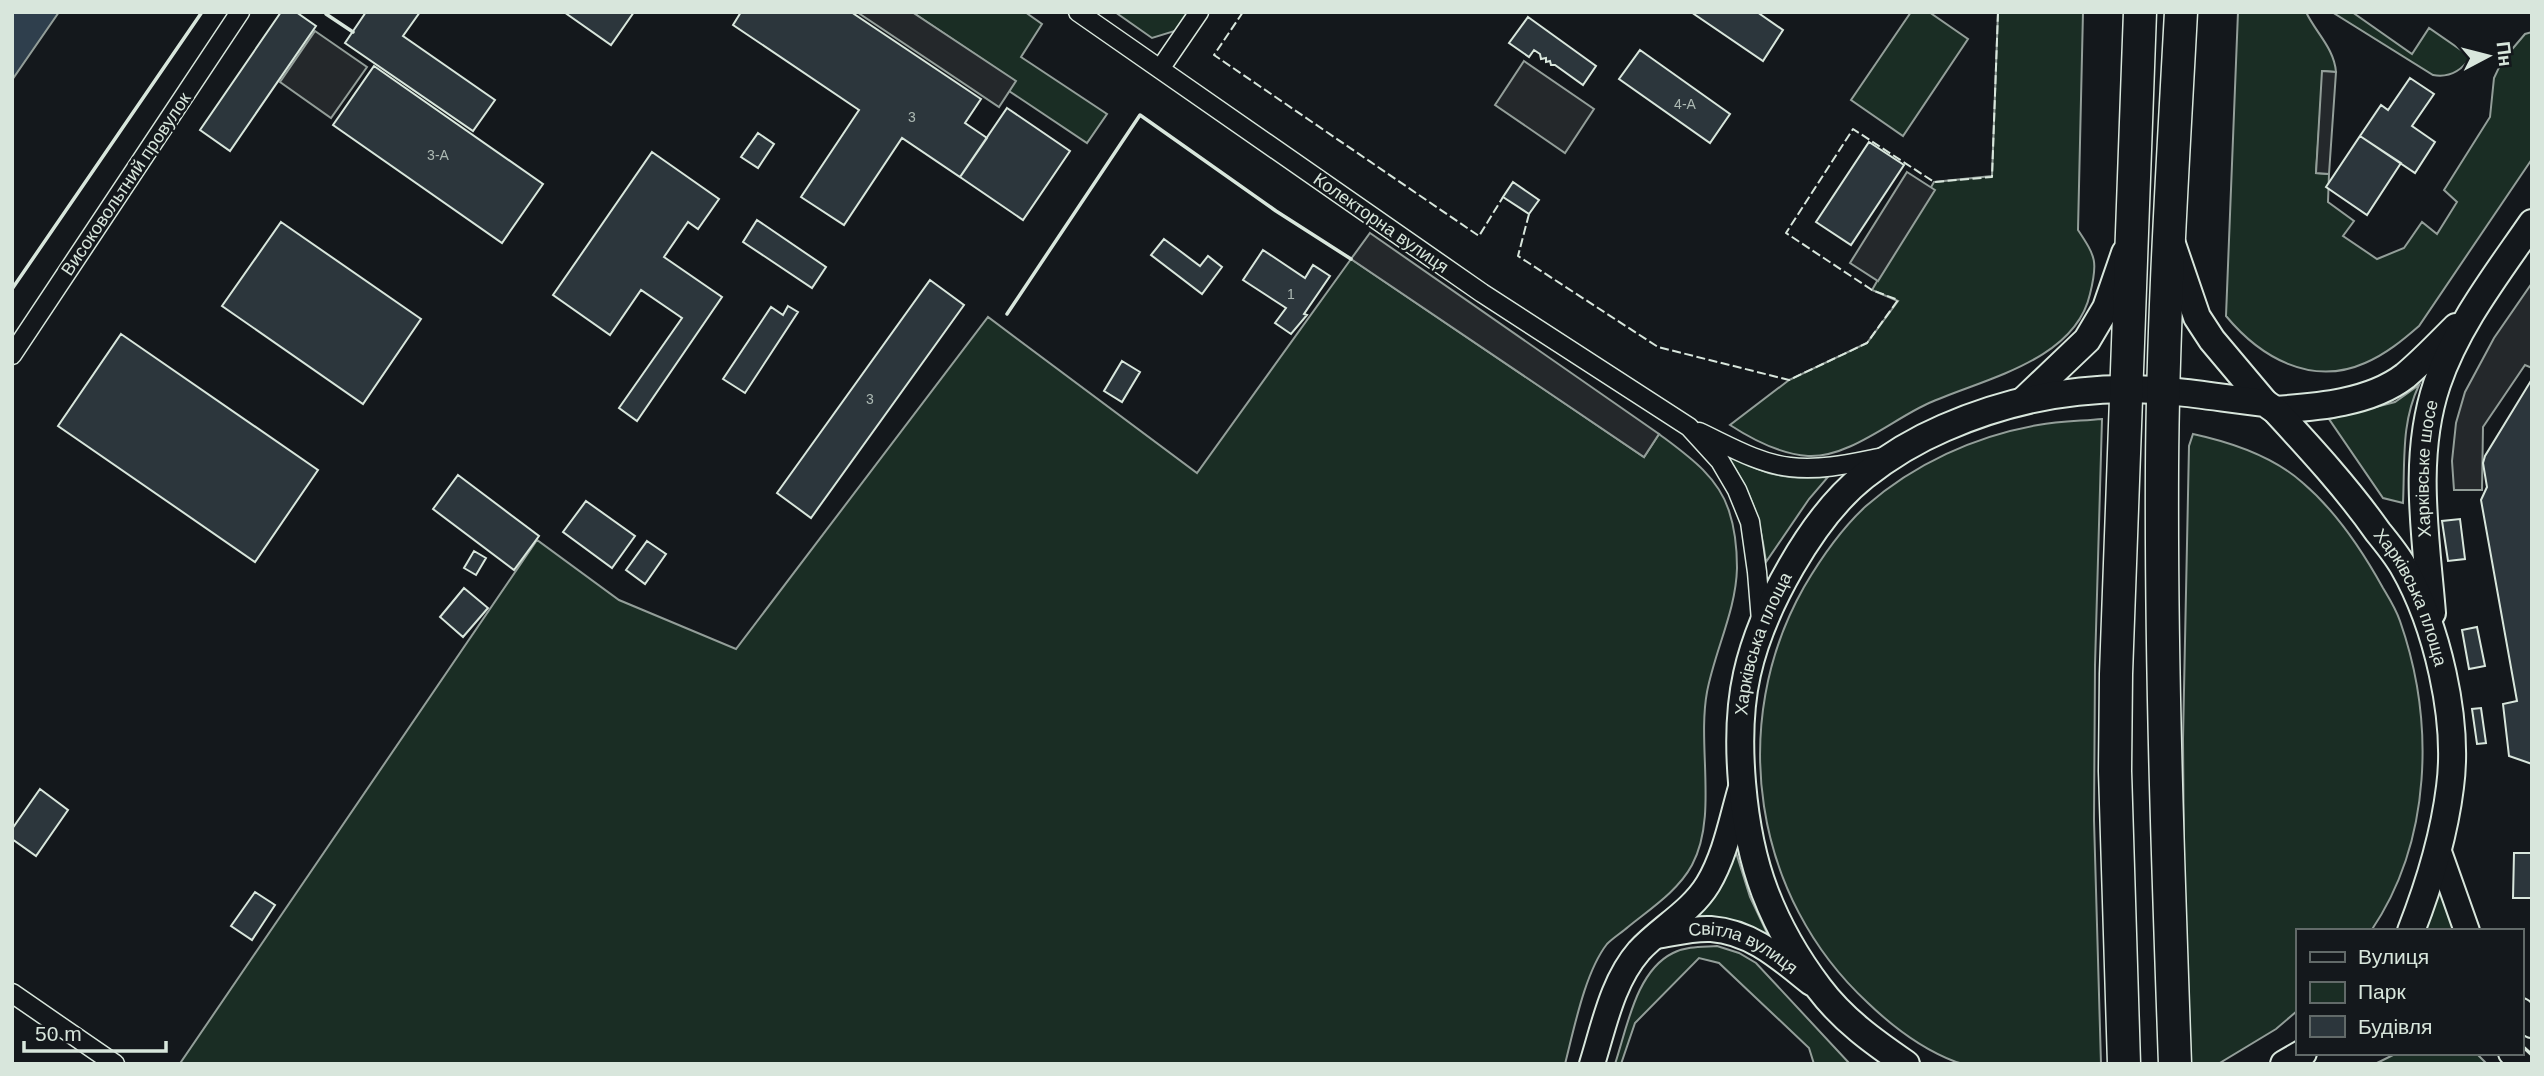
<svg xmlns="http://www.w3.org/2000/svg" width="2544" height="1076" font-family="Helvetica,sans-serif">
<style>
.green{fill:#1a2d24;stroke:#939e99;stroke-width:2}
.parking{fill:#24282b;stroke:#939e99;stroke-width:2}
.water{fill:#2f3f4d;stroke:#939e99;stroke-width:2}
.building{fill:#2c363c;stroke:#d8e6dc;stroke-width:2}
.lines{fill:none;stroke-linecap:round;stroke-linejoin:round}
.street-casing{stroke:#d8e6dc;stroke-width:21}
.secondary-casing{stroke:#d8e6dc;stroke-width:28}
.primary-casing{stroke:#d8e6dc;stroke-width:30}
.highway-casing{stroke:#d8e6dc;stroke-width:35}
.street{stroke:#14181c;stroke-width:18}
.secondary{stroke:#14181c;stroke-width:24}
.primary{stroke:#14181c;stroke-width:26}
.highway{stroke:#14181c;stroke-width:32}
.fence{stroke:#d8e6dc;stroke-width:2;stroke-dasharray:9 3.5;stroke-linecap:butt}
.wall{stroke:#d8e6dc;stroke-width:3.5}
.labels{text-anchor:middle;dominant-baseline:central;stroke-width:5;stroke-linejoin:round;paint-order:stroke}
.number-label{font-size:14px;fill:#adbab4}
.street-label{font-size:18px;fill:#d8e6dc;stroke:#14181c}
</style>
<rect width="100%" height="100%" fill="#14181c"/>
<path class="green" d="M912 12H1025L1042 24 1021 57 1107 114 1087 143 1009 91 1015 81Z
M1115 12H1191L1178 30 1152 38Z
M1911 12H1929L1968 39 1903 136 1851 100Z
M1998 12H2083L2078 230C2096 257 2098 262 2090 294 2075 361 1983 379 1929 403 1893 419 1849 458 1808 456 1780 454 1753 440 1730 425L1789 380 1867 343 1898 301 1872 290 1934 182 1992 176Z
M2238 12H2306C2316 33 2334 48 2336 72L2323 71 2316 173 2329 174 2328 202 2354 221 2343 236 2377 259 2404 248 2422 222 2437 234 2457 202 2444 190 2490 117 2494 78 2502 61 2525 34 2532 32V159L2419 326C2403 340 2386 354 2365 363 2311 387 2260 357 2226 316Z
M2332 12H2352L2412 54 2429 28 2471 57C2462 70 2449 78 2433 75Z
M1351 259 1644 457 1659 434C1687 455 1718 476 1729 511 1735 529 1737 549 1737 568 1736 611 1715 650 1707 692 1697 746 1718 817 1692 865 1678 891 1650 909 1628 927 1621 933 1613 938 1607 944 1585 972 1574 1029 1565 1064H184L181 1062 537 540 619 600 736 649 988 317 1197 473Z
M2419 385C2401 423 2405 461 2403 503L2383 498 2329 419 2395 402Z
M2102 419 2095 665 2094 820 2101 1064C2065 1064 2029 1064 1994 1064 1982 1064 1967 1066 1956 1062 1924 1050 1893 1027 1868 1003 1753 897 1727 723 1804 587 1821 558 1841 529 1866 506 1914 464 1975 436 2038 425 2059 421 2081 421 2102 419Z
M2193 434C2230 442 2274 457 2303 483 2337 512 2362 550 2383 588 2389 598 2396 609 2400 621 2435 721 2432 841 2371 931H2297V1011L2276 1029 2218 1064H2191L2184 862 2183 739 2189 446Z
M1725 453C1765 475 1783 480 1828 477L1809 499 1766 562C1760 516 1751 491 1725 453Z
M1734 846 1750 897 1769 937 1689 920Z
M2439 886 2456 931H2423Z
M1717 946 1739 953 1756 963 1850 1064H1814L1809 1048 1719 963 1699 958 1635 1023 1621 1064H1615C1627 1028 1636 971 1673 953 1687 946 1703 947 1717 946Z
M2397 1053H2476L2487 1064H2375Z"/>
<path class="parking" d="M857 12H912L1016 81 999 107Z
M315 31 367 67 331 118 280 82Z
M1524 61 1594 109 1565 153 1495 105Z
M2322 71 2336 72 2329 174 2316 173Z
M1907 172 1935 190 1878 281 1850 263Z
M1370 233 1659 434 1644 457 1351 259Z
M2532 283V368L2525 365 2483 427 2482 490H2454L2452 461 2456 423 2465 392 2494 338Z"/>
<path class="water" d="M12 12H59L12 80Z"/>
<path class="building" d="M281 12H296L316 26 230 151 200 130Z
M366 12H420L403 36 495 100 473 131 345 43Z
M564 12H634L611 45Z
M741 12H851L981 99 965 123 987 138 960 177 902 138 844 225 801 197 859 110 733 25Z
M1691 12H1757L1783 30 1763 61Z
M1528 17 1596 66 1583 85 1555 65H1551L1550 61 1546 62V58L1541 59 1540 54 1534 50 1529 57 1509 43Z
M1640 50 1730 114 1710 143 1619 79Z
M374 66 543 184 502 243 333 125Z
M2410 78 2434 94 2412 126 2435 142 2415 173 2360 136 2381 105 2388 110Z
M1007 108 1070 151 1023 220 960 177Z
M758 133 774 144 758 168 741 157Z
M2360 136 2401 163 2367 215 2326 187Z
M1869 142 1904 165 1851 245 1816 222Z
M652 152 719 199 698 229 688 222 664 257 722 297 637 421 619 408 682 318 641 290 610 335 553 295Z
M1513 182 1539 200 1529 214 1503 197Z
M757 220 826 267 812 288 743 242Z
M281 222 421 319 363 404 222 306Z
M1164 239 1200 266 1208 256 1222 267 1202 294 1151 255Z
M1263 250 1305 278 1313 265 1330 276 1304 314 1307 315 1291 334 1275 323 1286 308 1243 280Z
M930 280 964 305 811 518 777 493Z
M788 306 798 312 745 393 723 379 771 307 783 315Z
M121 334 318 470 255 562 58 426Z
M1122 361 1140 372 1122 402 1104 391Z
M2532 379V764L2509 756 2503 704 2517 701 2481 500 2487 487 2483 463 2485 456Z
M458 475 539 536 514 570 433 509Z
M586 501 635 536 612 568 563 532Z
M2460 519 2465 559 2448 561 2442 521Z
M647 541 666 554 645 584 626 570Z
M474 551 486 558 476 575 464 568Z
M464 588 488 608 463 637 440 617Z
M2477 627 2485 666 2469 669 2462 630Z
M2481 708 2486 743 2477 744 2472 709Z
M40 789 68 810 36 856 12 839V829Z
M2514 853H2532V898H2513Z
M255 892 275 905 252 940 231 926Z"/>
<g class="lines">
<g class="street-casing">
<path id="street" d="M1078 12 1482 293 1689 427 1720 461 1737 490 1750 522 1757 572 1761 621
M1160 69 1199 12
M12 355 240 12
M1699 432C1727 445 1759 464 1790 467 1821 471 1853 463 1883 457
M12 993 115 1064"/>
</g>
<g class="secondary-casing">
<g id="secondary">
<path d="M2438 849 2467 931"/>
<path id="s1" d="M1657 936C1675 933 1693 928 1711 929 1752 932 1781 959 1811 983"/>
<path d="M2521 1011 2532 1025"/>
<path d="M2511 1053 2523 1064"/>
<path d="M1592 1064C1604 1026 1612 982 1639 951 1660 928 1691 912 1708 884 1726 854 1732 817 1742 784"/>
</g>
</g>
<g class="primary-casing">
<g id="primary">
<path d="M2172 244 2197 317 2212 340 2265 403"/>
<path d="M2024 400 2087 340 2106 308 2125 253"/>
<path d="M2275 410C2317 407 2370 403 2405 376 2423 361 2439 344 2456 327"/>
<path id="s2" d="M2432 613C2426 538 2412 458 2437 384 2457 325 2497 274 2532 223"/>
<path id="s3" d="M1906 1064C1874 1042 1843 1020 1819 988 1797 959 1778 926 1765 892 1742 832 1733 736 1747 674 1761 610 1812 517 1864 476 1888 457 1916 440 1944 428 2001 403 2065 389 2127 389 2173 389 2219 398 2265 403L2275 410C2311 449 2347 488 2378 532 2387 543 2396 554 2403 566 2437 625 2459 719 2450 787 2444 836 2429 885 2411 931"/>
<path d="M2284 1064 2303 1053"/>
</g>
</g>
<g class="highway-casing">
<path id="highway" d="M2124 1064 2115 771 2116 674 2140 12
M2175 1064C2168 865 2161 666 2162 467 2163 315 2173 163 2181 12"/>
</g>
<use href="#street" class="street"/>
<use href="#secondary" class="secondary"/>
<use href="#primary" class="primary"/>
<use href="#highway" class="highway"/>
<path class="fence" d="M1243 12 1214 55 1479 236 1503 197
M1529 214 1518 256 1658 347 1789 380 1867 343 1898 300 1872 290 1786 233 1853 129 1934 182 1992 177 1998 12"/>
<path class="wall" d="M326 14 353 32
M12 289 202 12
M1007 314 1140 115 1276 211 1351 259
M2521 1045 2532 1055"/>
</g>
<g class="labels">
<g class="number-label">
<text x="1685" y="104">4-А</text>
<text x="912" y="117">3</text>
<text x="438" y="155">3-А</text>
<text x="1291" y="294">1</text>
<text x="870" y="399">3</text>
</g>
<g class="street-label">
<text transform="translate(126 184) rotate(-56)">Високовольтний провулок</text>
<text transform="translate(1381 223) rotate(35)">Колекторна вулиця</text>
<text stroke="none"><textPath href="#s2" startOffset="145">Харківське шосе</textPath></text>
<text stroke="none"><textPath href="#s3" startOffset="1348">Харківська площа</textPath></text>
<text stroke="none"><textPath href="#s3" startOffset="481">Харківська площа</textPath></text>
<text stroke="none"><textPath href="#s1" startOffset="91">Світла вулиця</textPath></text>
</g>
</g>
<rect width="2544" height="1076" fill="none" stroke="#d8e6dc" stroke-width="28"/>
<rect x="2296" y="929" width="228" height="126" fill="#14181c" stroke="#626a69" stroke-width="2"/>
<rect x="2310" y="952" width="35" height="10" fill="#14181c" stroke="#626a69" stroke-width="2"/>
<text x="2358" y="964" font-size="21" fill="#d8e6dc">Вулиця</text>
<rect x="2310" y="982" width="35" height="21" fill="#1a2d24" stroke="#626a69" stroke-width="2"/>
<text x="2358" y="999" font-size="21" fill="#d8e6dc">Парк</text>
<rect x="2310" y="1016" width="35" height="21" fill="#2c363c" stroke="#626a69" stroke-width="2"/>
<text x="2358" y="1034" font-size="21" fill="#d8e6dc">Будівля</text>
<g transform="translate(2488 56) rotate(83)" stroke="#14181c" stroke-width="5" paint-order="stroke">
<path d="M0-5L12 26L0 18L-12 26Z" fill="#d8e6dc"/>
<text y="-10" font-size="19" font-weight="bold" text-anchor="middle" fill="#d8e6dc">Пн</text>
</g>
<path d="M24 1041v10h142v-10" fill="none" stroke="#d8e6dc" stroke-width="3.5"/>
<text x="35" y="1041" font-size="21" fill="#d8e6dc" stroke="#14181c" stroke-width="5" paint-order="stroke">50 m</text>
</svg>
